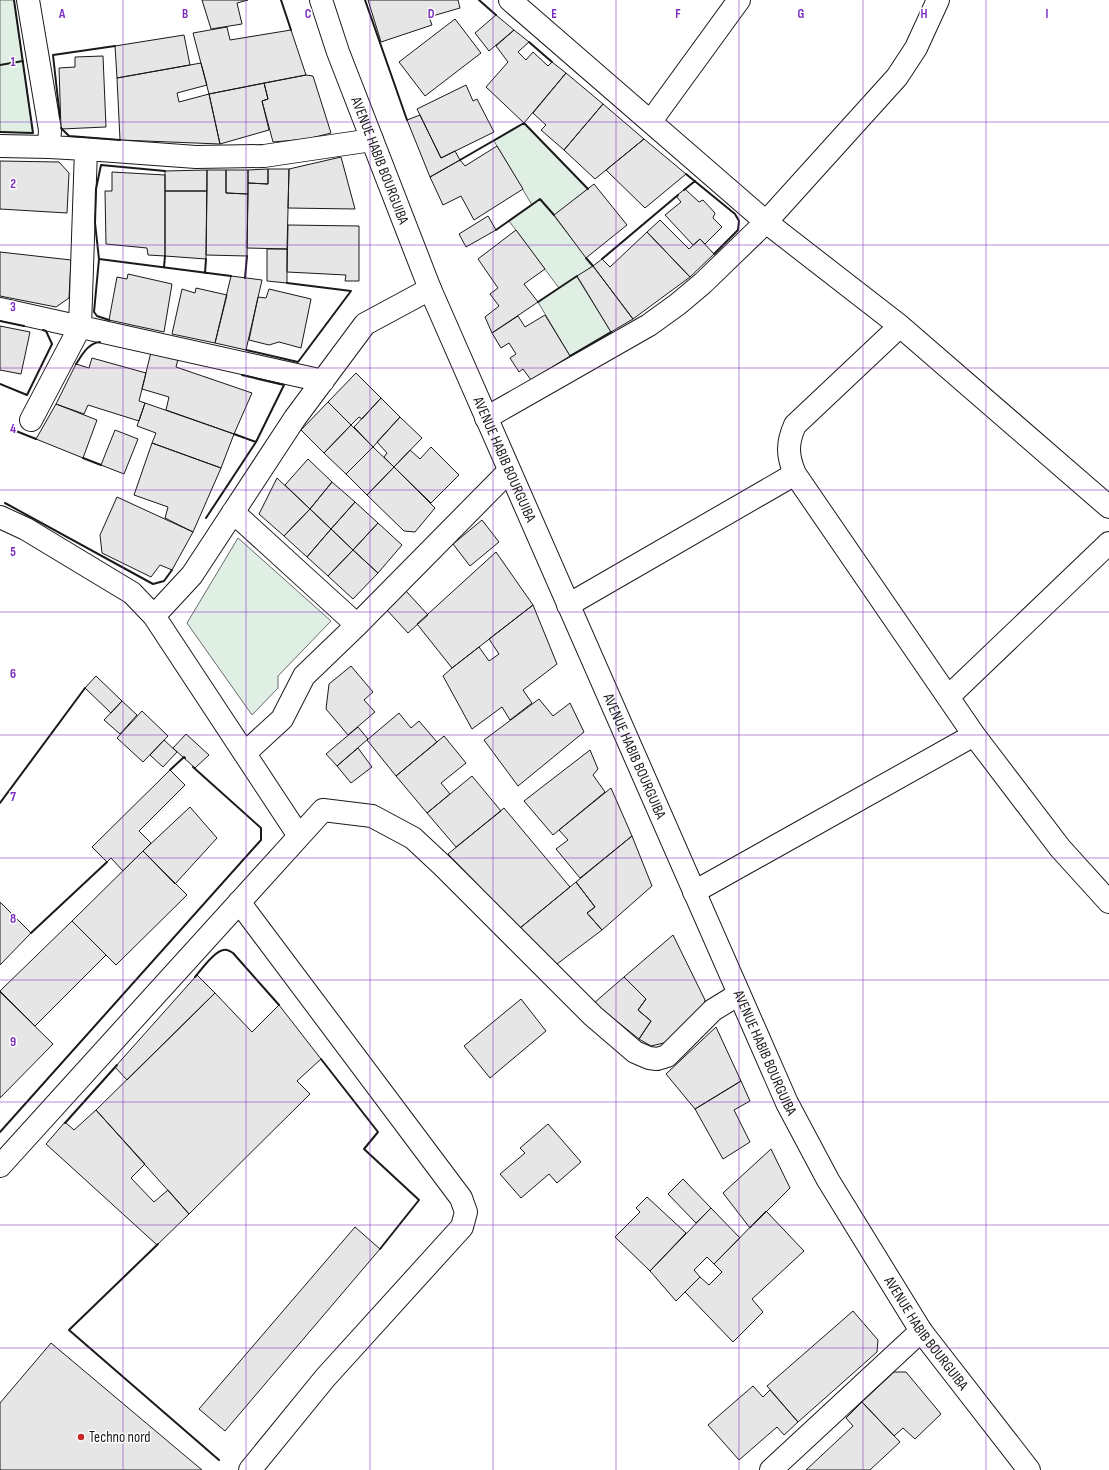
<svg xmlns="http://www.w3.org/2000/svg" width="1109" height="1470" font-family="'Sofia Sans Condensed',sans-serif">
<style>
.green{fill:#e0efe3;stroke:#6a6a6a}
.building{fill:#e6e6e6;stroke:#1a1a1a}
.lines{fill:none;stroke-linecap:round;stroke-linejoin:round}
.minor-casing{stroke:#1a1a1a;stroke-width:24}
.tertiary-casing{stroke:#1a1a1a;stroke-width:24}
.minor{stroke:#fff;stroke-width:22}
.tertiary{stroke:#fff;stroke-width:22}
.wall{stroke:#1a1a1a;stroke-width:2}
.grid{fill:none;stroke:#7b2cbf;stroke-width:1;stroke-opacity:0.55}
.poi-dot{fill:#c62828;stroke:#fff;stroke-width:1.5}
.labels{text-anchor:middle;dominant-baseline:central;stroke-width:3;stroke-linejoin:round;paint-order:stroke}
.street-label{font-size:15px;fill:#1a1a1a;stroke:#fff}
.poi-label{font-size:15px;fill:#1a1a1a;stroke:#fff;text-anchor:start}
.grid-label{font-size:13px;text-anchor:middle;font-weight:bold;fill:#7b2cbf;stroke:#fff;stroke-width:3;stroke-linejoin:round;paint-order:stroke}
</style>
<rect width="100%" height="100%" fill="#fff"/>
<path class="green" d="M0 0H14L33 133 0 132Z
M524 123 588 189 554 216 593 266 577 277 611 332 570 356 538 302 559 288 509 221 532 205 494 141Z
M238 538 331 621 278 676V688L252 715 187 623Z"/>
<path class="building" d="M202 0H248L237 3 242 24 211 29Z
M368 0H458L460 8 429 17 432 25 381 42Z
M496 15 514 30 489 51 475 33Z
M455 19 481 53 425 96 399 62Z
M227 27 230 40 291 30 306 75 209 94 193 33Z
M514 30 529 42 518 52 526 60 533 52 548 66 552 62 566 73 524 123 486 87 508 62 496 46Z
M184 35 190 65 117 78 115 46Z
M103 56 106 127 61 129 59 68 75 67V57Z
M201 63 207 85 177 93 179 102 209 94 220 144 120 140 117 78Z
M566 73 603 104 564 150 541 130 546 125 533 113Z
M306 75 313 76 331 133 307 139 273 142 262 101 268 99 264 83Z
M264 83 268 99 262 101 269 130 220 144 209 94Z
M466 85 473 101 477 99 494 132 441 158 417 109Z
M603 104 644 139 595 179 564 150Z
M420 115 441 158 455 151 460 160 430 177 407 120Z
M644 139 686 174 645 208 606 170Z
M497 146 523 189 474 220 461 196 443 205 430 177 460 160 465 166Z
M341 157 355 209 288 208 289 169Z
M0 161 59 162 69 173 67 213 0 209Z
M268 169H289L287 249 247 248 248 183 268 184Z
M268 169V184L248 183V170Z
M207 170H226V193L248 194 247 256 206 255Z
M207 170V191H165V171Z
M226 170H248V194L226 193Z
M112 172 165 175V256L148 255 147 248 106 244 105 191H112Z
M594 184 627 225 586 258 554 215Z
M685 189 699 202 703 200 715 213 713 218 722 227 705 244 700 239 693 245 665 215 681 202 676 196Z
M165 191H207L206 259 165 256Z
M488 216 496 230 466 247 459 234Z
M660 220 689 249 700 239 714 254 690 277 647 232Z
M288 225 359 226V281H345L346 275 287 272Z
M516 230 545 269 524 284 538 302 492 333 485 317 499 306 490 294 498 288 478 259Z
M647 232 690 277 633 319 593 266 602 259 610 267Z
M267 249H287V283L267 281Z
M0 252 71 260 69 298 56 307 0 296Z
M593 266 633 319 611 332 577 276Z
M128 274 172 284 164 332 109 320 117 277 127 279Z
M231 276 262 280 246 350 215 343Z
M196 288 227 295 215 343 172 334 182 289 195 293Z
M269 289 311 299 301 348 279 342 269 345 249 340 258 297 266 298Z
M545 315 570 356 531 380 523 369 519 372 510 358 516 354 509 343 501 348 492 333 518 316 525 327Z
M0 326 30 332 21 374 0 370Z
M151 352 178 359 176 367 252 393 234 434 166 410 169 397 142 389Z
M92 358 146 373 139 401 145 403 139 421 88 405 84 414 56 404 76 364 89 368Z
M356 373 381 398 362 419 359 417 351 425 328 402Z
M381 398 400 417 373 447 354 427Z
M328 402 351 425 324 453 301 430Z
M145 403 234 434 221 468 152 443 156 433 137 426Z
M56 404 97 420 83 458 36 439Z
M400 417 422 438 394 467 384 457 387 453 377 442Z
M351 425 373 447 346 474 324 453Z
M115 430 138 439 124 474 101 465Z
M152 443 221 468 193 532 165 518 168 507 134 495Z
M373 447 394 467 367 495 346 474Z
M431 447 459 475 431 503 394 467 410 450 420 459Z
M308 459 332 482 310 509 285 485Z
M394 467 435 508 415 532 404 531 367 495Z
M277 478 310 509 284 536 259 514Z
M332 482 355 502 331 529 310 509Z
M117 497 193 532 172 570 160 565 151 577 102 553 100 535Z
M355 502 378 523 353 550 331 529Z
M310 509 331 529 307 557 284 536Z
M482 520 499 542 470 566 453 544Z
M378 523 402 545 378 573 353 550Z
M331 529 353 550 328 576 307 557Z
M353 550 378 573 353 599 328 576Z
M496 552 533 605 452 668 417 624Z
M406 591 428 615 408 633 386 609Z
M533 605 557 664 523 690 532 703 510 720 502 707 472 729 443 676 452 668 479 647 489 661 499 654 489 639Z
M351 666 373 692 364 700 375 712 348 735 326 709 329 684Z
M96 676 122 701 111 713 85 688Z
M539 699 553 716 570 703 584 732 518 786 484 740Z
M122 701 137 715 120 734 104 720Z
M142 711 168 736 143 762 117 738Z
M399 713 411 728 419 721 437 742 396 776 367 740Z
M358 727 368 739 337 766 326 754Z
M186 734 209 755 195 768 173 748Z
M444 736 466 763 441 783 450 794 427 813 396 776Z
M164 740 177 752 163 767 150 755Z
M358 748 372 767 351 783 337 766Z
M590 750 598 769 593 775 605 792 553 835 524 801Z
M170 770 185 785 139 831 151 843 123 871 111 858 107 862 92 847Z
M472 776 501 811 456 847 427 813Z
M611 788 632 836 580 878 556 849 568 840 559 830Z
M190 807 217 838 175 884 143 851Z
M504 808 570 887 520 928 448 854Z
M632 836 652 886 602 930 587 913 595 907 576 882Z
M143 851 187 895 116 965 72 921Z
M576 882 595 907 587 913 602 930 557 964 520 928Z
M0 902 31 933 0 965Z
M72 921 106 955 35 1026 0 991Z
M673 935 705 1000 702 1012 668 1042 651 1046 639 1039 651 1021 638 1010 646 999 624 977Z
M197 975 215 993 127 1080 115 1067Z
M624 977 646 999 638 1010 651 1021 639 1039 594 1003Z
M0 992 53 1044 0 1098Z
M215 993 252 1032 279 1005 321 1059 297 1081 310 1094 189 1214 96 1110Z
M521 999 546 1031 490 1078 464 1046Z
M716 1027 741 1081 695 1109 666 1074Z
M741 1081 750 1101 734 1110 750 1142 723 1159 695 1109Z
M96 1110 145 1164 131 1178 154 1202 168 1190 189 1214 157 1245 46 1144 65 1122 74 1130Z
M548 1124 581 1162 557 1183 549 1174 521 1198 500 1174 525 1153 520 1148Z
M771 1149 790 1188 750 1228 723 1193Z
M683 1179 711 1208 696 1223 668 1194Z
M647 1197 686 1233 650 1271 615 1237 640 1212 636 1208Z
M711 1208 740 1238 714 1264 707 1257 694 1270 700 1277 676 1301 650 1271Z
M766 1211 804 1251 752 1299 763 1312 733 1342 685 1292 700 1277 709 1285 722 1272 714 1264Z
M355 1227 380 1249 225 1431 199 1409Z
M853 1311 878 1340 877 1352 798 1422 767 1386Z
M51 1343 202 1470H0V1403Z
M894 1372H906L941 1414 915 1439 903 1428 894 1436 862 1402Z
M753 1386 763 1397 770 1390 798 1422 784 1435 777 1427 739 1460 708 1425Z
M862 1402 900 1442 870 1470H806L853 1426 846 1418Z"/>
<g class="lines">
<g class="minor-casing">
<path id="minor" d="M28 0 50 130 49 147 86 149 196 157 264 156 372 140
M510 0 766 222 900 326 1109 507
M651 121 739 0
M0 146 49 147
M0 309 323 381
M900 326 795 425C787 443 787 455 795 474L974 735 1060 848 1109 902
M486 418 649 325 678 304 703 283 766 222 897 77 916 48 938 0
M31 420 80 327 86 149
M233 512 357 625
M0 517 26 529 132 593 154 616 299 836
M568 605 795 474
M154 616 192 575 295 418 365 324 430 289
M948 697 1109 543
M245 753 282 719 304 676 357 625 509 471
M694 892 974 735
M239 902 461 1198 466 1212 462 1227 325 1378 250 1470
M0 1166 323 810 372 816 413 838 443 866 593 1016 635 1052 649 1058 657 1059 667 1056 713 1010 739 994
M771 1470 921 1331"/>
</g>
<g class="tertiary-casing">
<g id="tertiary">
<path id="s1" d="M321 0 338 52 430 289 787 1103 828 1180 921 1331 1029 1470"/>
</g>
</g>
<use href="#minor" class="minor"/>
<use href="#tertiary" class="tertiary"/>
<path class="wall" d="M281 0 291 30
M365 0 407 120
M479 0 496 15
M529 42 552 62
M0 65 23 61
M60 118 53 55 115 46
M61 128 69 136 120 140
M0 132 33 133 14 0
M460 160 524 123 588 189
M686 174 735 214 739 221 738 230 714 254
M684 190 695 181
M496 230 540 199 554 215
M586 258 593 266
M99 259 231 276
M602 259 678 195
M164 267 165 256
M205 273 206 259
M245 278 247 256
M538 302 577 276
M109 320 97 316 94 312 99 259 95 223 96 189 101 165 165 171
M0 321 24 326
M246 350 298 362 351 291 287 283
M570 356 611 332
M76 364C82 355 88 343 100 342
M0 384 27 395 52 344 46 331 43 330
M11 429 36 439
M234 434 256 442
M83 458 101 465
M5 503 153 584 164 581 172 570
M206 518 256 442 284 385 242 375
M170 770 184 757 185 758
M0 803 85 688
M31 933 107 862
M195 977C201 970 217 947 227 950 228 950 233 953 233 953L279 1005
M321 1059 378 1132 364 1149 419 1200 380 1249
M65 1123 117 1065
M0 1132 261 840V828L193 767
M158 1244 69 1330 219 1460"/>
</g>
<path class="grid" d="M123 0V1470M246 0V1470M370 0V1470M493 0V1470M616 0V1470M739 0V1470M863 0V1470M986 0V1470M0 122H1109M0 245H1109M0 368H1109M0 490H1109M0 612H1109M0 735H1109M0 858H1109M0 980H1109M0 1102H1109M0 1225H1109M0 1348H1109"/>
<circle class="poi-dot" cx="81" cy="1437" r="4"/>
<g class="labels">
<g class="street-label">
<text stroke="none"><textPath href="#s1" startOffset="171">AVENUE HABIB BOURGUIBA</textPath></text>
<text stroke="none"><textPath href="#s1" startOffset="495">AVENUE HABIB BOURGUIBA</textPath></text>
<text stroke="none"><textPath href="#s1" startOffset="819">AVENUE HABIB BOURGUIBA</textPath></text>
<text stroke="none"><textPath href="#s1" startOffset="1143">AVENUE HABIB BOURGUIBA</textPath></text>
<text stroke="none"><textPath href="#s1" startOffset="1467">AVENUE HABIB BOURGUIBA</textPath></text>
</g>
<g class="poi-label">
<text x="89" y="1437">Techno nord</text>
</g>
</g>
<g class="grid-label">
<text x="62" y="18">A</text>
<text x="185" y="18">B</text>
<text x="308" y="18">C</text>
<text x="431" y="18">D</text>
<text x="554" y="18">E</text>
<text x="678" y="18">F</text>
<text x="801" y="18">G</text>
<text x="924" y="18">H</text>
<text x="1047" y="18">I</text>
<text x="13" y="66">1</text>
<text x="13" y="188">2</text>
<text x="13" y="311">3</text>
<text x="13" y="433">4</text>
<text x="13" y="556">5</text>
<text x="13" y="678">6</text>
<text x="13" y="801">7</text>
<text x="13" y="923">8</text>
<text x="13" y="1046">9</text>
</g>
</svg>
